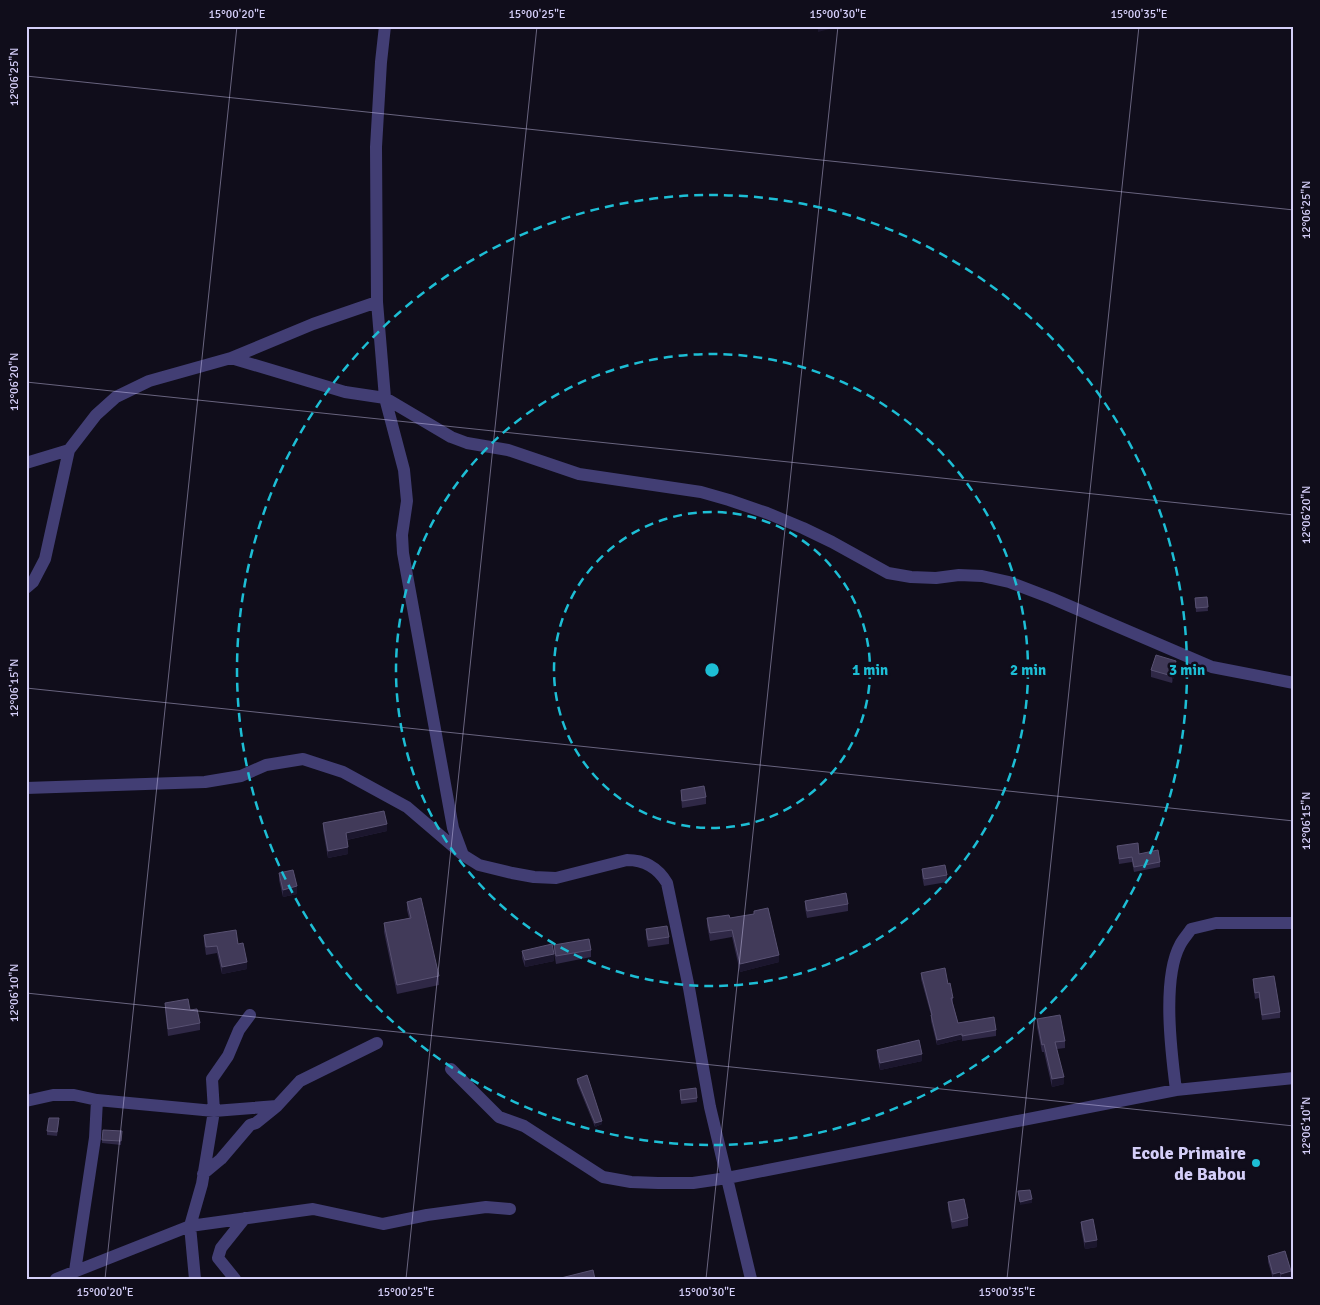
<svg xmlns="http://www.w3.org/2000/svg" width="1320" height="1305" font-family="Signika,sans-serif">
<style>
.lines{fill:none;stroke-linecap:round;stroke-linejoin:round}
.street{stroke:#423e74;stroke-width:12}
.wall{fill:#2f2846}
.shaded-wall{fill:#1b162d}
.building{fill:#413a59;stroke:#585172}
.ticks{fill:none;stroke:#d4cef8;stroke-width:1;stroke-opacity:0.45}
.ring{fill:none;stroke:#1dbed5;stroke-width:2.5;stroke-dasharray:9 6}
.poi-dot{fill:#1dbed5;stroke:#100d1b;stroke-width:2}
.labels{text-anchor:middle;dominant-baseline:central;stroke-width:5;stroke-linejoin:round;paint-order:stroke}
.poi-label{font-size:18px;font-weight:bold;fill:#d4cef8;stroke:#100d1b;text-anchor:end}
.centre{fill:#1dbed5;stroke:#100d1b;stroke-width:2.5}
.ring-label{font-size:15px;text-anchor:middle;font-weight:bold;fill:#1dbed5;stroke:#100d1b;stroke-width:5;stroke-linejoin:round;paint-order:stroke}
.neatline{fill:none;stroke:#d4cef8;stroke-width:2}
.ticks-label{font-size:12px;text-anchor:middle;fill:#d4cef8}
</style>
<rect width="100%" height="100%" fill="#100d1b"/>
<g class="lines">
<path class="street" d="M385 26 381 62 376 147 377 302 385 398 404 470 407 501 402 535 403 553 453 828 463 855 479 865 512 873 534 877 556 878 627 860C645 860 658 868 667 883L689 988 710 1107 751 1279
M231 358 345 392 385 398 451 437 467 443 508 450 579 474 701 492 729 500 767 513 803 528 832 542 888 573 911 577 936 578 959 575 982 576 1009 582 1051 598 1212 667 1294 683
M26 463 69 450
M26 588 33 582 45 559 69 450 96 415 116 397 149 381 231 358 313 324 377 302
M26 788 205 782 241 776 266 765 303 759 343 772 407 807 462 854
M451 1069 499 1117 524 1126 603 1177 631 1182 658 1183H693L727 1178 1176 1090 1294 1078
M1176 1090C1171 1051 1162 979 1180 945 1183 939 1188 934 1191 929L1216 923H1294
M26 1101 53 1095H74L97 1100 214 1111 277 1106
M203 1174 221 1159 250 1125 256 1123 277 1106 300 1081 377 1043
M75 1271 95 1138 97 1100
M56 1279 190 1226 313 1209 383 1224 427 1215 486 1207 510 1209
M195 1279 190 1226 202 1184 214 1111 212 1079 228 1056 239 1030 250 1015
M235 1279 218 1258 221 1248 245 1218"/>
</g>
<path class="wall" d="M1207 597 1208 611 1196 612 1195 598Z
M1176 668 1172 683 1151 677V670Z
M681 790 706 797V804L682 808 681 797Z
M323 823 387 831 347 840 348 854 328 858 323 830Z
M1117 846 1160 862V867L1134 872 1132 862 1119 864Z
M922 869 947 875V882L924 886 922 876Z
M279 873 297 894 283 897 279 880Z
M805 901 848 904V911L807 918 805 908Z
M407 902 439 976V985L397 994 384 932V923L409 918 407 910Z
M754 911 779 962 740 972 732 937 710 941 707 925V918H730L754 914Z
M646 929 669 937V944L648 947 646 936Z
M204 935 238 944 247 969 222 974 217 953 206 955 204 942Z
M554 945 591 950V957L556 964 554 952Z
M522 951 554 961 525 967 522 958Z
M921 973 948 984 953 998V1003L958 1023 996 1030V1036L962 1041V1039L937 1045 931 1021V1015L921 979Z
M1253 979 1280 1012V1018L1262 1020 1259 998 1255 999 1253 985Z
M165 1003 190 1010 200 1023V1030L168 1036 165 1010Z
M1037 1019 1065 1041V1048L1057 1049 1064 1084 1052 1087 1044 1052H1042L1037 1027Z
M877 1050 922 1061 880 1070 877 1057Z
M577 1079 602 1124 595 1127 577 1083Z
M680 1090 697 1098V1102L681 1104Z
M59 1122 57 1136 47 1135V1131Z
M122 1131 121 1145 102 1143V1140Z
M948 1202 968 1218V1226L952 1229 948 1209Z
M1081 1222 1097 1247 1085 1249 1081 1229Z
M1268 1256 1291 1277 1283 1279 1280 1278 1273 1279 1268 1262Z"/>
<path class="shaded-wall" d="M818 26H841L818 32Z
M1176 661V668L1172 683V676Z
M387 824V831L346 840V833Z
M348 847V854L328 858V851Z
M297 886V894L283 897V890Z
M554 954V961L525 967V960Z
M779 955V962L740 972V964Z
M247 962V969L222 974V967Z
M962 1034V1039L937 1045V1040Z
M922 1054V1061L880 1070V1063Z
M1064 1077V1084L1052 1087V1079Z
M602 1121V1124L595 1127V1123Z
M1032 1199V1203L1020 1205V1202Z
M1097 1240V1247L1085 1249V1242Z
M1291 1271V1277L1281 1279V1274Z
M1280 1272V1278L1273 1279V1274Z"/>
<path class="building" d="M1207 597 1208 607 1196 608 1195 598Z
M1156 655 1176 661 1172 676 1151 670Z
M704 786 706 797 682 801 681 790Z
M384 811 387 824 346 833 348 847 328 851 323 823Z
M1138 843 1139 854 1158 850 1160 862 1134 867 1132 857 1119 859 1117 846Z
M945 865 947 875 924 879 922 869Z
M293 870 297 886 283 890 279 873Z
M846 893 848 904 807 911 805 901Z
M421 898 439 976 397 985 384 923 411 918 407 902Z
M768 908 779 955 740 964 732 930 710 933 707 918 729 915 730 918 754 914V911Z
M667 926 669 937 648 940 646 929Z
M236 930 238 944 243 943 247 962 222 967 217 946 206 947 204 935Z
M589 939 591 950 556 956 554 945Z
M552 944 554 954 525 960 522 951Z
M945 968 948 984 950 983 953 998H951L958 1023 994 1017 996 1030 962 1036V1034L937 1040 931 1015H932L921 973Z
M1274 976 1280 1012 1262 1015 1259 992 1255 993 1253 979Z
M188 999 190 1010 197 1009 200 1023 168 1029 165 1003Z
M1060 1015 1065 1041 1055 1042 1064 1077 1052 1079 1044 1044 1042 1045 1037 1019Z
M919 1040 922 1054 880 1063 877 1050Z
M587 1075 602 1121 595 1123 577 1079Z
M696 1088 697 1098 681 1100 680 1090Z
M49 1118H59L57 1132 47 1131Z
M103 1130 122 1131 121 1141 102 1140Z
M1030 1190 1032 1199 1020 1202 1018 1191Z
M964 1199 968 1218 952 1222 948 1202Z
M1093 1219 1097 1240 1085 1242 1081 1222Z
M1285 1251 1291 1271 1281 1274 1280 1272 1273 1274 1268 1256Z
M593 1270 595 1279H557Z"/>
<path class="ticks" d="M26 76 1294 210M26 382 1294 515M26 688 1294 821M26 993 1294 1126M105 1279 237 26M406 1279 537 26M706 1279 838 26M1007 1279 1139 26"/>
<g class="ring">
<circle cx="712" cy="670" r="158"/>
<circle cx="712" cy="670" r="316"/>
<circle cx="712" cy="670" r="475"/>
</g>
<circle class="poi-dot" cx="1256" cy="1163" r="5"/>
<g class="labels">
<g class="poi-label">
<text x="1246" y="1153">Ecole Primaire<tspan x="1246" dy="21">de Babou</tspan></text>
</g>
</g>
<circle cx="712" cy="670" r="8" class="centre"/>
<g class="ring-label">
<text x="870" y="675">1 min</text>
<text x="1028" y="675">2 min</text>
<text x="1187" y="675">3 min</text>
</g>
<rect width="1320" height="1305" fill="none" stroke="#100d1b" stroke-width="55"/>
<rect x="28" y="28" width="1264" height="1250" class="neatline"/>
<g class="ticks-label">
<text x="237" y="18">15°00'20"E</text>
<text x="537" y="18">15°00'25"E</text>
<text x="838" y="18">15°00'30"E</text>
<text x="1139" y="18">15°00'35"E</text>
<text transform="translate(14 77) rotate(-90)" y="4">12°06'25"N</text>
<text transform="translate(1306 210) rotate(-90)" y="4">12°06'25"N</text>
<text transform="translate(14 382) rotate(-90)" y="4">12°06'20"N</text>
<text transform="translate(1306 515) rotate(-90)" y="4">12°06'20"N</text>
<text transform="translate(14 688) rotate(-90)" y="4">12°06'15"N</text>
<text transform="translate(1306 821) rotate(-90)" y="4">12°06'15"N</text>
<text transform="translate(14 993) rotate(-90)" y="4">12°06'10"N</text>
<text transform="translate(1306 1126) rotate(-90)" y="4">12°06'10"N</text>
<text x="105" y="1296">15°00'20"E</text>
<text x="406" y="1296">15°00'25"E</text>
<text x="707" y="1296">15°00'30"E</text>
<text x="1007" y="1296">15°00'35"E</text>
</g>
</svg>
